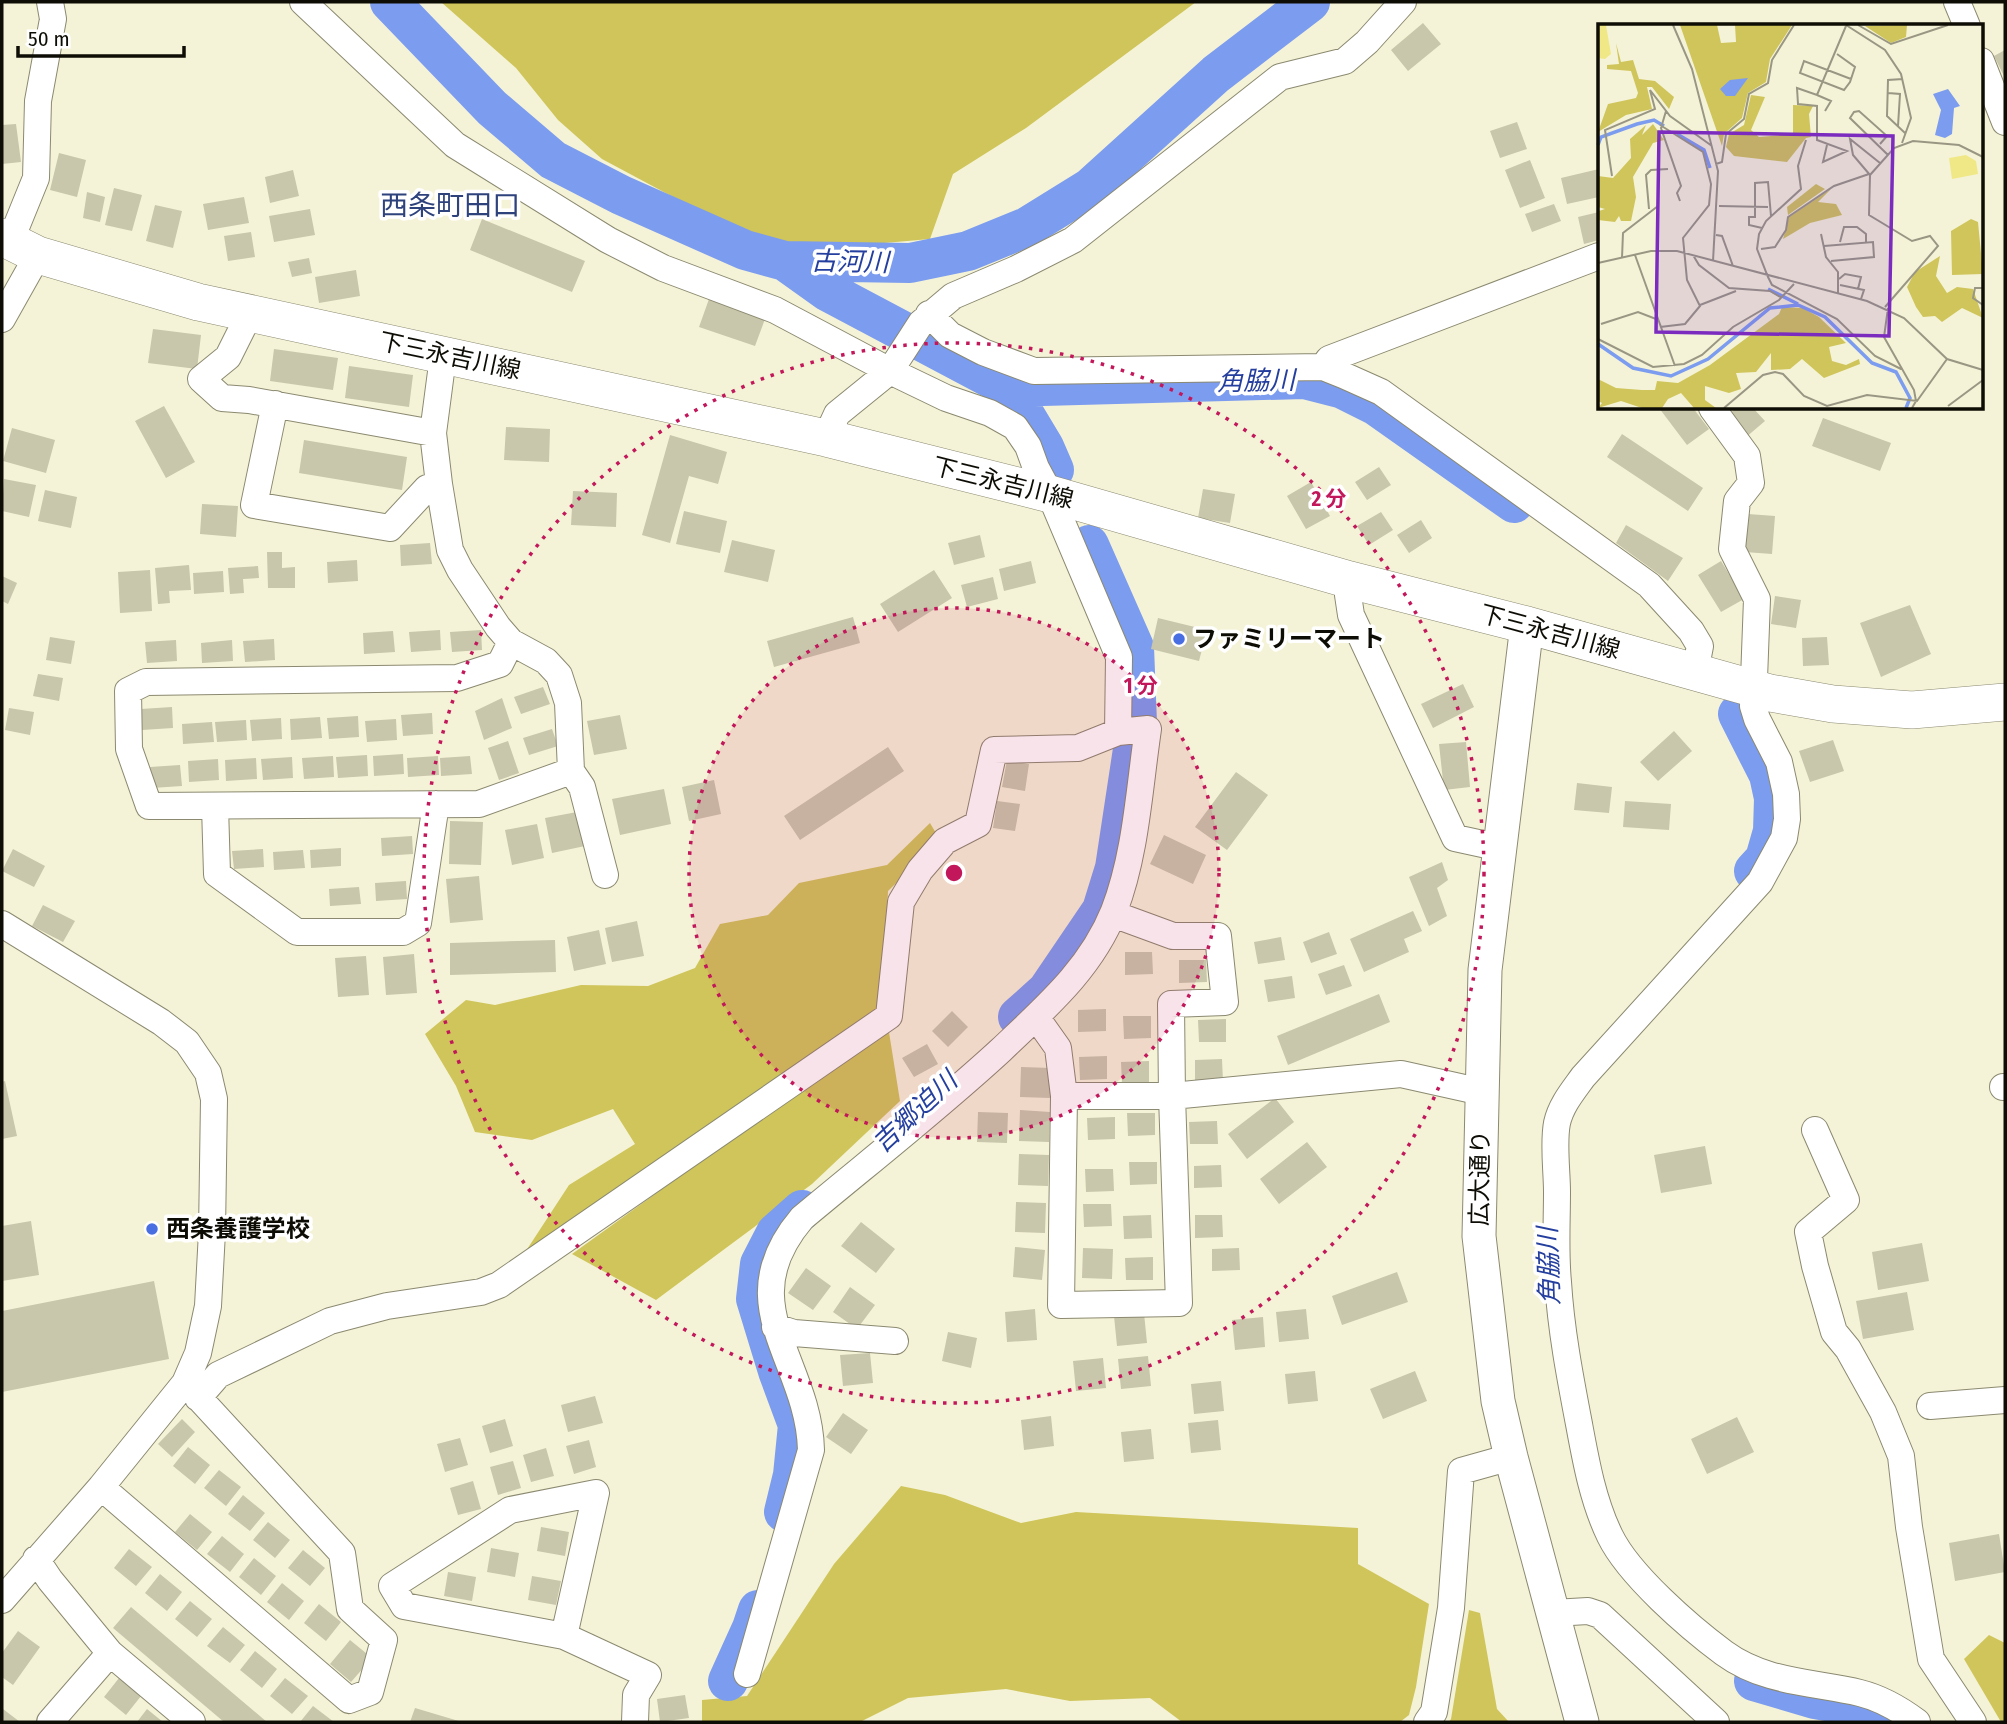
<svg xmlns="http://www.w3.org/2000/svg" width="2007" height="1724" font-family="'Fira Sans Condensed','Noto Sans JP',sans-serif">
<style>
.forest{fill:#cfc55b}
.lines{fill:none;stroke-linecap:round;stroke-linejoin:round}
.river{stroke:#7c9cef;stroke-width:40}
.building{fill:#c8c6ab}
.minor-casing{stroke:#8b8970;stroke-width:28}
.tertiary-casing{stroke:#8b8970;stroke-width:35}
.secondary-casing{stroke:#8b8970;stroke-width:38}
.minor{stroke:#fff;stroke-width:26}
.tertiary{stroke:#fff;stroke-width:33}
.secondary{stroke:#fff;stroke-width:37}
.ring{fill:none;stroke:#c2185b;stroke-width:3.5;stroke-dasharray:3.5 7}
.poi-dot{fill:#496ee1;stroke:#fff;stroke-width:2.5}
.labels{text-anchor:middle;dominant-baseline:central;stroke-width:7;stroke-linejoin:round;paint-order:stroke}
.street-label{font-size:24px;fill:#0e0d05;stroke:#fff}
.poi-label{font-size:24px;font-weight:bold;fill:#0e0d05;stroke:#fff;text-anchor:start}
.water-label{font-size:26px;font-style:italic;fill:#253f9f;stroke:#fff}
.quarter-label{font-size:28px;fill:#2e427c;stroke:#fff}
.inset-river{fill:none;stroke:#7c9cef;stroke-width:3.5}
.inset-road{fill:none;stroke:#999783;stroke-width:2}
.view{fill:#7b2cbf;fill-opacity:0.15;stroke:#7b2cbf;stroke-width:3.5}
.inset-edge{fill:none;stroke:#0e0d05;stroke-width:3.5}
.centre{fill:#c2185b;stroke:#fff;stroke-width:3.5}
.ring-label{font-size:21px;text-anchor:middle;font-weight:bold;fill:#c2185b;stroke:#fff;stroke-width:7;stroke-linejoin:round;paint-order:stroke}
</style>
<rect width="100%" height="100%" fill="#f5f3d7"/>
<path class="forest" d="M441 2H1196L1026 128 953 174 930 239 873 244 799 245 746 236 602 159 558 120 516 68Z
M930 823 940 840 888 891 886 935 877 1010 522 1257 569 1185 635 1144 613 1109 532 1140 475 1132 456 1086 425 1034 466 1000 495 1005 581 985 648 986 695 968 720 924 768 915 799 883 887 865Z
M888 1026 900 1101 812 1184 656 1300 572 1254Z
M901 1486 945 1495 1021 1523 1076 1512 1358 1528V1564L1429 1604 1416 1687 1409 1715 1400 1722H1182L1150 1698 1070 1701 1006 1689 908 1698 860 1722H702V1700L747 1696 834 1564Z
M1469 1610 1480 1613 1497 1709 1509 1722H1449L1451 1719Z
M1989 1635 2005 1643V1722H2001L1964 1659Z"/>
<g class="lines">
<path class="river" d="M390 2 492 108 553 160 621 195 745 250 785 261 910 263 968 251 1027 227 1090 188 1216 74 1310 2
M785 261 827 291 1008 387 1304 379 1343 389 1375 405 1514 503
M1008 387 1044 447 1054 470
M1738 714 1769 775 1774 798 1773 831 1765 859 1754 871
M1018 1017 1047 991 1102 910 1115 868 1137 723 1134 647 1089 545
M784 1512 793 1475 798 1425 778 1371 756 1299 760 1264 776 1233 802 1210
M728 1681 752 1628 758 1610
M1754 1681 1815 1699 1861 1707 1899 1722"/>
</g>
<path class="building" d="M1423 23 1441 44 1408 71 1391 50Z
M2005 50V78L1994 56Z
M1517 122 1527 149 1500 158 1490 131Z
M16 124 21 162 2 164V125Z
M59 153 86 160 77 197 50 190Z
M1530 160 1545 198 1520 208 1505 170Z
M1599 169V197L1567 204 1561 178Z
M293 170 299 196 270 203 265 177Z
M114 188 142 195 132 231 105 225Z
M87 192 105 197 100 222 83 218Z
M244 197 249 223 208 230 203 204Z
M1554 204 1561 221 1532 232 1525 214Z
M155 205 182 211 173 248 146 241Z
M310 209 315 235 274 242 269 216Z
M1599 212V240L1584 244 1578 217Z
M482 219 585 261 572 292 470 250Z
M251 232 255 257 228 261 224 236Z
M309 258 312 273 292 277 288 262Z
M356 270 360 296 319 303 315 277Z
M709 299 765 319 755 346 699 327Z
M153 329 201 335 197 369 148 363Z
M274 349 338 358 333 390 270 381Z
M349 366 413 375 409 407 345 398Z
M164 406 195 462 166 478 135 421Z
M1659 408H1693L1709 429 1687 445Z
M1736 408H1753L1765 421 1745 438 1726 417Z
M1823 418 1891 443 1880 471 1812 446Z
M506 427 550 429 549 462 504 460Z
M12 428 55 440 46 473 3 461Z
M1622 434 1703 488 1688 511 1607 457Z
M670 435 727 452 718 484 689 476 670 543 642 535Z
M304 440 407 457 402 490 299 473Z
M1379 467 1391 485 1367 500 1355 482Z
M4 479 36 485 29 517 2 511Z
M1311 482 1330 516 1306 529 1287 496Z
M1203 489 1235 494 1230 523 1198 518Z
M45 490 77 497 71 528 38 521Z
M573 491 617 493 616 527 571 525Z
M202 504 238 506 236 537 200 534Z
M684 511 727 521 720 553 676 544Z
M1381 512 1393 530 1369 545 1357 526Z
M1748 514 1775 516 1772 554 1745 552Z
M1421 520 1432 538 1409 553 1397 535Z
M1626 525 1683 558 1668 581 1616 543Z
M980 535 985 557 954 565 948 543Z
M732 540 775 550 768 582 724 572Z
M430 543 432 564 401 566 400 545Z
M267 552H282V568L295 567V588H268Z
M357 560 358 581 328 583 327 562Z
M1031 561 1036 583 1004 591 999 569Z
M1721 561 1744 599 1721 612 1698 575Z
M189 565 191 590 169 591 170 603 158 604 155 568Z
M258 566 259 578 243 579 244 593 230 594 228 568Z
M150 570 152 611 120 613 118 572Z
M934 570 952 598 898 632 880 604Z
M223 571 224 592 194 594 193 573Z
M2 576 17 583 8 604 2 601Z
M993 577 998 599 967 607 961 585Z
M1775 596 1801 600 1796 628 1771 624Z
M1910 605 1931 654 1881 677 1860 623Z
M853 617 860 643 774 667 767 641Z
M1158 618 1207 630 1199 661 1151 649Z
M440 630 441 650 411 652 409 632Z
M481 630 482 650 452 652 450 632Z
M393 631 395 652 364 654 363 633Z
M50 637 75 641 71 664 46 660Z
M1827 637 1829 665 1803 666 1802 638Z
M274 639 275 660 245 662 243 641Z
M176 640 177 661 147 663 145 642Z
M232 640 233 661 202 663 201 643Z
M38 674 63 678 59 701 33 696Z
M1463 684 1474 707 1433 728 1421 704Z
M543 687 550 704 521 714 514 697Z
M502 698 512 728 484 740 475 711Z
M172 707 173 728 142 730 141 709Z
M9 708 34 712 30 735 5 730Z
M432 713 433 734 403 736 401 715Z
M620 715 627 749 594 755 587 721Z
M358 716 359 737 329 739 327 718Z
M320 717 322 738 291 740 290 719Z
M281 718 282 739 252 741 250 720Z
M396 719 397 740 367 742 365 721Z
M246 720 247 740 217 742 215 722Z
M212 722 214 742 183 744 182 724Z
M552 729 558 746 529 755 523 738Z
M1674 731 1692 751 1658 781 1640 762Z
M1833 740 1844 771 1810 782 1799 751Z
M508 741 519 773 499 780 488 748Z
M1466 742 1470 787 1444 790 1439 744Z
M888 747 904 771 800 840 784 816Z
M403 754 404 774 374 776 373 756Z
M367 755 368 776 338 778 336 757Z
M333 756 334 777 304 779 302 758Z
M438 756 439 775 408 777 407 758Z
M470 756 472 774 441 776 440 758Z
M292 757 293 778 263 780 261 759Z
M256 758 257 779 226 781 225 760Z
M218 759 219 780 189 782 188 761Z
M1007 760 1029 764 1025 791 1002 787Z
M180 765 182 786 152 788 150 767Z
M1236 772 1268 795 1227 850 1195 827Z
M714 780 721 814 689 821 682 787Z
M1577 783 1612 787 1609 813 1574 810Z
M664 789 671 824 620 835 612 799Z
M997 801 1020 804 1015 831 993 828Z
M1625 801 1671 804 1669 830 1623 827Z
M577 812 585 846 552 853 545 818Z
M450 821 483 822 481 865 449 864Z
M537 824 544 858 512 865 505 830Z
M1164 835 1206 855 1193 884 1150 864Z
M412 836 413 854 382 856 381 838Z
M341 848V866L311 868 310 850Z
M13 849 45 866 34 887 2 871Z
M263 849 264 867 234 869 232 851Z
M303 850 305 868 274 870 273 852Z
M1442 862 1448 880 1437 888 1447 916 1429 926 1409 877Z
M479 876 483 920 450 923 446 879Z
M406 881 407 899 376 901 375 883Z
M359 887 361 904 330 906 329 889Z
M43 905 75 921 63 942 32 926Z
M1413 911 1422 931 1404 939 1409 952 1364 972 1350 939Z
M637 921 644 956 612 962 605 928Z
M599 930 606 964 574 971 567 937Z
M1329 932 1337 954 1311 963 1303 942Z
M1281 937 1285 960 1258 964 1254 942Z
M555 940 556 972 450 975V943Z
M1125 952H1152L1153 974 1125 975Z
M414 954 417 993 386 995 383 957Z
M366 956 369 995 338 997 335 958Z
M1179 960H1206L1207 982 1179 983Z
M1344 965 1352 986 1326 995 1318 974Z
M1292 976 1295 998 1268 1002 1264 980Z
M1379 994 1390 1022 1288 1065 1277 1036Z
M1106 1009V1031L1078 1032V1010Z
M952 1011 968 1027 948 1047 932 1031Z
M1123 1016H1151V1038L1124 1039Z
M1226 1019V1042H1199L1198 1020Z
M927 1044 938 1064 914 1077 902 1058Z
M1107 1056V1079L1080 1080 1079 1057Z
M1222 1059 1223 1082 1195 1083V1060Z
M1149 1061V1083L1122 1084 1121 1062Z
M1021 1067 1051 1068 1050 1098 1020 1097Z
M5 1081 17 1136 2 1139V1082Z
M1275 1098 1294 1122 1247 1159 1228 1134Z
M1020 1110 1050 1112 1049 1142 1019 1141Z
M978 1112 1008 1113 1007 1143 977 1142Z
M1127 1113H1155V1135L1128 1136Z
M1115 1117V1139L1088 1140 1087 1118Z
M1217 1121 1218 1144H1190L1189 1122Z
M1307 1142 1327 1167 1279 1204 1260 1179Z
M1705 1146 1712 1184 1661 1193 1654 1155Z
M1019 1154 1049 1155 1048 1186 1018 1185Z
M1129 1162H1157V1184L1130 1185Z
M1221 1165 1222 1187 1194 1188V1166Z
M1085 1169H1113L1114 1191 1086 1192Z
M1016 1202 1046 1203 1045 1233 1015 1232Z
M1083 1204H1111L1112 1226 1084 1227Z
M1151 1215 1152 1238 1124 1239 1123 1216Z
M1195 1215H1222L1223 1237 1195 1238Z
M31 1221 39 1275 2 1281V1226Z
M861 1222 895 1249 876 1273 841 1246Z
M1922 1243 1929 1281 1878 1290 1872 1252Z
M1015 1247 1045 1250 1042 1280 1013 1277Z
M1083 1248 1113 1249 1112 1279 1082 1278Z
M1239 1248 1240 1270 1212 1271V1249Z
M1153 1257V1280H1126L1125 1258Z
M806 1268 831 1286 813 1310 788 1293Z
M1397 1272 1408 1302 1342 1325 1332 1296Z
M154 1281 169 1359 2 1392V1311Z
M850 1287 875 1305 857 1329 833 1312Z
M1907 1292 1914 1330 1863 1339 1856 1301Z
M1035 1309 1037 1340 1007 1342 1005 1312Z
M1306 1309 1309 1339 1279 1342 1276 1312Z
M1144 1313 1147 1343 1117 1346 1114 1316Z
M1263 1317 1265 1347 1235 1350 1232 1320Z
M948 1332 977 1338 971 1368 942 1361Z
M870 1353 873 1383 843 1386 840 1355Z
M1148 1356 1151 1386 1121 1389 1118 1359Z
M1103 1358 1106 1388 1076 1391 1073 1361Z
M1315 1371 1318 1401 1288 1404 1285 1374Z
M1415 1371 1427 1401 1383 1419 1370 1389Z
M1221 1381 1224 1411 1194 1414 1191 1384Z
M595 1396 603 1423 568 1432 561 1405Z
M843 1413 868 1430 851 1454 826 1437Z
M1051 1416 1054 1446 1024 1450 1021 1420Z
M1737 1417 1754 1452 1707 1474 1691 1439Z
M182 1419 195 1432 172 1457 158 1444Z
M505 1419 513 1446 490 1453 482 1426Z
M1218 1420 1221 1450 1191 1453 1188 1423Z
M1151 1429 1154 1459 1124 1462 1121 1432Z
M460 1438 468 1465 445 1472 437 1444Z
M589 1440 596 1467 574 1474 566 1446Z
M188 1447 210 1465 195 1484 173 1466Z
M546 1448 554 1476 531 1482 523 1455Z
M513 1461 521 1488 498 1495 490 1467Z
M219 1470 241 1487 226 1506 204 1488Z
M473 1481 481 1509 458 1515 450 1488Z
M243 1495 265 1513 250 1531 228 1514Z
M190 1514 212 1532 197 1550 175 1532Z
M268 1522 290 1540 275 1558 253 1540Z
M541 1527 569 1532 565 1556 537 1551Z
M1999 1534 2005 1572 1955 1581 1949 1543Z
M222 1536 244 1554 230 1572 207 1554Z
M491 1548 519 1553 515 1577 487 1572Z
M129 1549 152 1567 136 1586 114 1568Z
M303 1550 325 1568 310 1586 288 1568Z
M254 1558 276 1576 261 1595 239 1577Z
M448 1572 476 1577 472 1601 444 1596Z
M160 1574 182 1592 167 1611 145 1593Z
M532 1576 561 1581 556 1605 528 1600Z
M282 1583 304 1601 289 1620 267 1602Z
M190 1601 212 1619 197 1637 175 1619Z
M319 1604 341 1622 326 1641 304 1623Z
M131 1607 267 1722H224L113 1628Z
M223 1627 245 1645 230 1663 207 1646Z
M18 1631 40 1647 13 1685 2 1677V1653Z
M350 1640 372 1658 351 1682 330 1664Z
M255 1651 277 1669 262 1688 240 1670Z
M119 1678 141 1696 126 1715 104 1697Z
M285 1678 308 1696 292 1714 270 1696Z
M685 1695 689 1718 660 1722 657 1699Z
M313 1706 334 1722H300Z
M415 1708 462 1722H410Z
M3 1709 20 1722H2Z
M147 1709 163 1722H137Z"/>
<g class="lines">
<g class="minor-casing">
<path id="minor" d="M303 2 455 145 608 240 663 268 775 310 890 371 946 398 990 413 1015 427 1028 446 1036 468 1050 494 1119 657 1118 732 1148 729C1139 790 1136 854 1114 911 1091 969 1045 1008 1001 1050 937 1109 869 1162 802 1218 728 1305 809 1360 811 1450L747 1674
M1957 2 1967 26
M1981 61 2005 122
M10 242 36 178 38 101 53 19 50 2
M250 313 228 357 201 379 222 398 249 400 433 433
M929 314 950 335 983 352 1034 371 1323 367 1343 375 1381 392 1649 585 1691 631 1700 646 1695 672
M2 319 38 255
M445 354 441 372 433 433 439 484 450 550 460 570 498 627 511 642 546 661 559 675 568 703 571 771 582 787 605 875
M1323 367 1329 359 1599 256
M275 404 254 505 390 528 427 488 439 484
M1712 408 1747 456 1751 483 1737 501 1732 549 1757 599 1753 706 1757 719 1779 762 1786 794 1787 819 1784 838 1760 882 1583 1077C1573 1091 1561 1105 1557 1123 1553 1143 1557 1171 1557 1192 1557 1222 1555 1252 1558 1282 1561 1330 1570 1377 1579 1424 1586 1462 1593 1501 1610 1536 1629 1575 1689 1627 1724 1653 1765 1683 1814 1682 1860 1693 1880 1698 1901 1710 1917 1722
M826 438 837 414 890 371 921 323 953 296 1016 269 1073 240 1280 77 1345 61 1367 42 1403 2
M1350 580 1348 595 1351 615 1455 838 1501 848
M511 642 500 664 457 678 146 682 128 691 129 749 149 806 479 804 571 771
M215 806 217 874 297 932H403L418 923 436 804
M2 924 161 1022 187 1042 208 1073 214 1099 212 1232 208 1306 198 1353 185 1383 101 1487 2 1600
M1036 1017 1058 1048 1064 1096 1061 1305 1179 1303 1172 1096 1171 1004 1225 1002 1218 936H1173L1113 914
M2003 1087H2005
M1064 1096H1172L1401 1074 1482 1092
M1815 1130 1846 1200 1808 1232 1815 1266 1834 1332 1848 1349 1883 1412 1901 1456 1909 1527 1931 1659 1973 1722
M775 1327 794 1333 895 1341
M198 1398 218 1375 330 1321 387 1306 481 1292 499 1285 889 1016 901 902 920 870 945 841 978 824 994 750 1078 748 1118 732
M1930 1406 2005 1400
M101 1487 349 1700 370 1692 384 1640 350 1609 342 1553 186 1384
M36 1559 50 1580 110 1653 192 1722
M1553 1613 1588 1611 1600 1615 1716 1722
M564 1636 596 1493 510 1510 392 1586 404 1606 564 1636 648 1675 636 1695 635 1722
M50 1722 110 1653
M1427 1722 1434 1712 1451 1608 1461 1471 1511 1457"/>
</g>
<g class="tertiary-casing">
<path id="tertiary" d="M1527 625 1485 970 1479 1236 1498 1401 1511 1457 1582 1722"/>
</g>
<g class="secondary-casing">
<path id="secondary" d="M2 237 38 255 198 302 826 438 1050 494 1350 580 1527 625 1770 693 1833 704 1912 710 2005 702"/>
</g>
<use href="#minor" class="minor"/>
<use href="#tertiary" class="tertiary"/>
<use href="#secondary" class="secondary"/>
</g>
<circle cx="954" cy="873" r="265" fill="#c2185b" fill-opacity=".12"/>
<g class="ring">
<circle cx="954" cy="873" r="265"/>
<circle cx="954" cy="873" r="530"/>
</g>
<g class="poi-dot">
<circle cx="1179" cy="639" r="7"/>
<circle cx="152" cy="1229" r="7"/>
</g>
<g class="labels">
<g class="street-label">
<text transform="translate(450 356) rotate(12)">下三永吉川線</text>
<text transform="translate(1003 483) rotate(14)">下三永吉川線</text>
<text transform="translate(1550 632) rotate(15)">下三永吉川線</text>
<text transform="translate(1480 1178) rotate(-89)">広大通り</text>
</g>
<g class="poi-label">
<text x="1193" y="639">ファミリーマート</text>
<text x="166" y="1229">西条養護学校</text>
</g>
<g class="water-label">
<text transform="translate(850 262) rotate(1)">古河川</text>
<text transform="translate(1256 381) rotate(-1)">角脇川</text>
<text transform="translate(915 1112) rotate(-43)">吉郷迫川</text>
<text transform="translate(1549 1266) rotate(-92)">角脇川</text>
</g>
<g class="quarter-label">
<text x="450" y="205">西条町田口</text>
</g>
</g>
<g transform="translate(1598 24)">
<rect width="385" height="385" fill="#f5f3d7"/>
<path d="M0 1H8L13 30 7 35 0 34ZM368 131 378 137 380 150 354 155 351 134Z" fill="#f0e886"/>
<path d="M82 1H119L123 19 138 18 137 1H194L172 35 168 58 150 69 144 94 126 110 124 122ZM309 1 308 13 293 19 267 2ZM18 19 23 38 35 36 41 55 57 57 76 73 71 85 54 63H49L54 85 28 91 0 108 10 80 38 74 40 69 33 47 9 45V41L21 40ZM153 71 167 73 153 106 161 113 195 110V81L215 82 211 90 213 113 208 114 189 138 136 132 128 123 131 110 146 101ZM48 101 44 111 55 100 66 116 55 119 35 153 38 173 33 197H23L21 192 17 198 0 196 1 187 7 185 0 183V152L15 154 33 134 32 115ZM218 160 227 165 190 191 189 183ZM233 165 220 178 238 180 244 191 212 199 185 215 191 193ZM373 195 380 198 385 250 354 251 353 207ZM342 232 338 252 349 269 359 263 375 265 385 294 364 284 344 298 337 292 325 293 318 283 309 263 317 248ZM184 283 205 284 221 293 248 319 231 323 234 337 248 341 261 335 262 340 226 354 204 335 192 345 173 346V329L158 348 138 349 143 365 131 369 107 362V376L118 384H96L83 369 70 375 64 384H44L23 377 0 384 4 379 0 377V355L18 364 44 366H57L59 357 80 359 112 341 181 290Z" fill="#cfc55b"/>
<path d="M150 54 137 72H128L122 65 132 56ZM350 65 362 82 356 84 354 110 347 114 337 111 343 86 335 70Z" fill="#7c9cef"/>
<path class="inset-river" d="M79 110 106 126 112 144M0 121 3 113 39 100 56 96 66 102M170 265 200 280M0 320 35 344 73 352 110 335 172 284 200 281 227 293 274 339 298 348 312 374 308 384"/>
<path class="inset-road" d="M75 1 94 45 120 147 115 237M248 1 287 26 303 50 313 94 304 119M260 1 293 20 350 1M239 30 257 43 252 58 246 66 202 49 206 37 253 55M305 55 290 56 289 92 307 109M290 69 302 70 300 102M219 71 233 77 227 87M68 87 63 104 83 162 79 169 82 177M208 116 200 142 203 165 168 197 161 210 159 225 170 253 174 261 239 295 277 332 303 345M282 120 289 112 261 87 256 88 252 94 290 131M229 121 225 138 249 127 219 116V82L200 80 199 64 219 71 248 2M118 140 124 138 128 110 146 95 151 70 170 59 174 36 196 1M272 151 255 131 252 115 282 139M14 152 7 106 57 85 52 66 72 92 114 122M121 182 170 183M51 185 48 151 53 146 70 145M164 204 151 201V193H157V159L170 158 173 192M223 210 228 233 240 248V270M118 211 124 212 135 242M242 218 246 203H259L268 210V218M226 222 275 218 276 233 233 237M163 225 177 223 188 206 190 193 236 162 271 150M37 231 77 342M95 231 101 241 131 264 172 267 184 274M24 234 25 209 60 182M0 239 53 227H79L269 277 306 294 349 335 385 346M241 255 247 250 263 253 260 265M242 261 266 266 263 275M385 264H377L375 274 385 281M102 281 138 267M287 283 340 222 332 212 314 217 271 191 272 151 296 124 315 117 361 121 385 133M290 284 286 313 316 366 318 377 314 384M3 300 40 288 58 295M62 303 87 300 102 282 89 256 85 214 111 181 113 160 105 128 62 101M0 315 55 343 86 340 104 331 135 303 181 276 196 260M350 382 385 356M126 384 165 351 177 348 185 350 206 372 229 382 269 371 319 377 349 335"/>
<path class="view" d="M61 108 295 112 291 312 58 308Z"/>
<rect width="385" height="385" class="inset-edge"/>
</g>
<circle cx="954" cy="873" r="10" class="centre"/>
<g class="ring-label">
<text x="1329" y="506">2 分</text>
<text x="1141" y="693">1 分</text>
</g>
<rect width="2007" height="1724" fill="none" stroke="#0e0d05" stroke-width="7"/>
<path d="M18 46v10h166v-10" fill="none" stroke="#0e0d05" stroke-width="3.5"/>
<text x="28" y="46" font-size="21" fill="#0e0d05" stroke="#ffffff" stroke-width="5" paint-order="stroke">50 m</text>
</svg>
